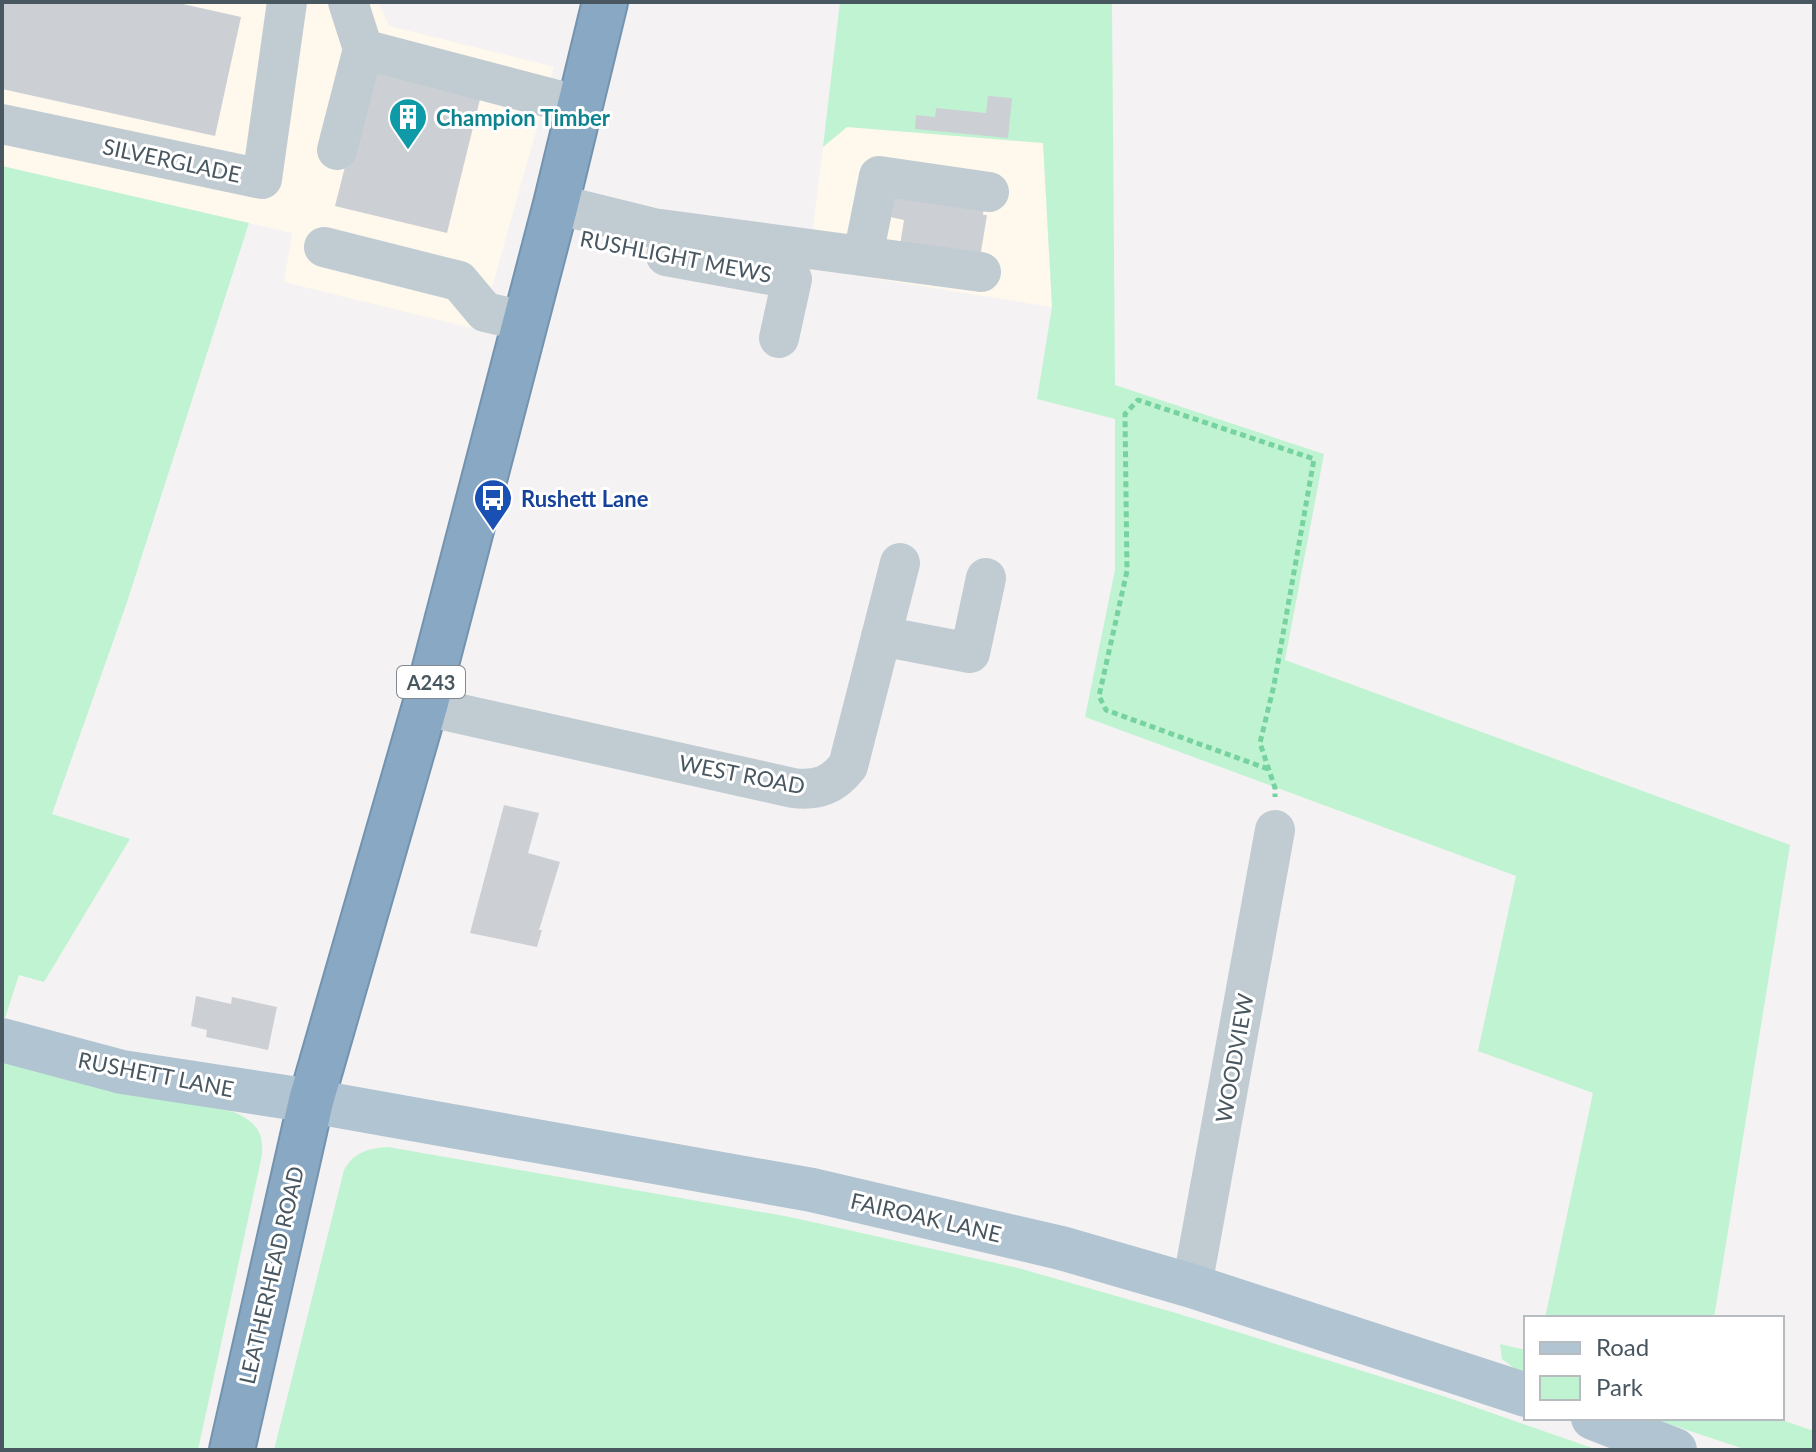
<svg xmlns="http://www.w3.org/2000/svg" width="1816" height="1452" font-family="Lato,sans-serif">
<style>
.commercial{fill:#fef8ed}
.green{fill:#c0f3d1}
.building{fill:#ccd0d5}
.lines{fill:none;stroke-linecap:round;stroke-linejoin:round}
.highway-casing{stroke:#7393af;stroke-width:48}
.path{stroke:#76d39f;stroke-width:5;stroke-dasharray:6 4;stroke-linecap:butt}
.minor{stroke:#c0cbd2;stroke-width:40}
.major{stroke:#b1c4d2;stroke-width:44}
.highway{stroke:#88a8c3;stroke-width:44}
.labels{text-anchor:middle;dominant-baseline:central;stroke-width:6;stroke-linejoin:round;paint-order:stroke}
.shield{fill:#fff;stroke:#808990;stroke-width:2}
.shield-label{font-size:20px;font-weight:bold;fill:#495761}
.culture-label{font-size:22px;font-weight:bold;fill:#0d838f;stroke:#fff;text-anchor:start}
.street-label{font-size:22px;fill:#495761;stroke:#fff}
.transit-label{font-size:22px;font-weight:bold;fill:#164399;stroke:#fff;text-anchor:start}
</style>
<rect width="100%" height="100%" fill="#f5f2f3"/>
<path class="commercial" d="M2 2H378L389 26 554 67 480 330 284 282 292 233 2 166Z
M847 127 1043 143 1052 307 808 268 823 147Z"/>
<path class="green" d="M840 2H1112L1115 385 1324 454 1285 660 1790 845 1714 1318H1545L1593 1093 1478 1051 1516 876 1085 717 1115 570V419L1037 399 1052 307 1043 143 847 127 823 147Z
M2 166 249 223 126 605 52 814 130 839 44 982 19 975 5 1018 2 1017Z
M2 1060 89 1084 234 1112C255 1122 264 1131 262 1155L198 1450H2Z
M388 1147 790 1217 1018 1268 1176 1313 1443 1396 1598 1450H274L344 1170C354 1152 369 1148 388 1147Z
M1500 1344 1526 1350V1377L1502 1359Z
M1651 1418H1776L1814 1431V1450H1747Z"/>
<path class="building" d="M2 2H174L241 17 215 136 2 89Z
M370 68 481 95 447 233 335 206Z
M988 96 1012 98 1008 138 915 129 916 115 935 117 936 108 986 113Z
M893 195 984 205 983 215H987L979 264 899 252 904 220 890 217Z
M504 805 539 813 528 853 560 862 539 930H542L537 947 470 933Z
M196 996 231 1004 232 997 277 1007 268 1050 206 1037 207 1030 191 1026Z"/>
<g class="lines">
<g class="highway-casing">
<path id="highway" d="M232 1450 311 1101 425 706 556 204 605 2"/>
</g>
<path class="path" d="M1268 769 1106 710 1099 696 1127 571 1125 414 1138 400 1314 459 1274 685 1260 743 1275 788V797"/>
<path class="minor" d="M348 2 363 49
M2 124 262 179 287 2
M337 150 363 49 580 106
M556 204 653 228 981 272
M324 247 459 281 485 312 524 321
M666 256 792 279 779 338
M863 256 879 176 989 192
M881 636 970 653 986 578
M425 706 793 788C818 791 833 785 848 766L900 563
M1192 1286 1275 830"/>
<path class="major" d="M2 1040 122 1072 311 1101 812 1190 1061 1248 1192 1286 1526 1395
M1593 1418 1675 1450"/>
<use href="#highway" class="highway"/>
</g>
<defs>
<g id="building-pin" transform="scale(2)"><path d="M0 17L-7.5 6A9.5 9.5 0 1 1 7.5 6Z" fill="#0f9aa8" stroke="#fff"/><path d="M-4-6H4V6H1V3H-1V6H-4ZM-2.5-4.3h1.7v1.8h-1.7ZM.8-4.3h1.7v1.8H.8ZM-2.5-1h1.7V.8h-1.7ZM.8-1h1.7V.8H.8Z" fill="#fff"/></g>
<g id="bus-pin" transform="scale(2)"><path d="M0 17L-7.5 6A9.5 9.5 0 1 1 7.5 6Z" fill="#1a4fb4" stroke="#fff"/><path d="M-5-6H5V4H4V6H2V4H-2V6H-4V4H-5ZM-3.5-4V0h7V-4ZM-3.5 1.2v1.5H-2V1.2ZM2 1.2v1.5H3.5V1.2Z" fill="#fff"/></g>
</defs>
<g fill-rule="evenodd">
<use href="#building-pin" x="408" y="117"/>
<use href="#bus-pin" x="493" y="498"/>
</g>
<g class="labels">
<rect class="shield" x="397" y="666" width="68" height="32" rx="6"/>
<g class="shield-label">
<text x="431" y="682">A243</text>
</g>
<g class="culture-label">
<text x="436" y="117">Champion Timber</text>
</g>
<g class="street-label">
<text transform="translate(172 160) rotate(12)">SILVERGLADE</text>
<text transform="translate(676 256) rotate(11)">RUSHLIGHT MEWS</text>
<text transform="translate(742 774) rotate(11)">WEST ROAD</text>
<text transform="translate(1234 1058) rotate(-80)">WOODVIEW</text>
<text transform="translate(156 1074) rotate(11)">RUSHETT LANE</text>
<text transform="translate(926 1217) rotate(13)">FAIROAK LANE</text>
<text transform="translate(271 1275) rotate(-77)">LEATHERHEAD ROAD</text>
</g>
<g class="transit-label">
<text x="521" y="498">Rushett Lane</text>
</g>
</g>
<rect width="1816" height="1452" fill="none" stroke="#495761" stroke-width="8"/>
<rect x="1524" y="1316" width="260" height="104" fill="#ffffff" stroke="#b6bcc0" stroke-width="2"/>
<rect x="1540" y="1342" width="40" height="12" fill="#b1c4d2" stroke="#b6bcc0" stroke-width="2"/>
<text x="1596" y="1356" font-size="24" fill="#495761">Road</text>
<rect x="1540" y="1376" width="40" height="24" fill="#c0f3d1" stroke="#b6bcc0" stroke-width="2"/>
<text x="1596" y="1396" font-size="24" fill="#495761">Park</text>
</svg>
